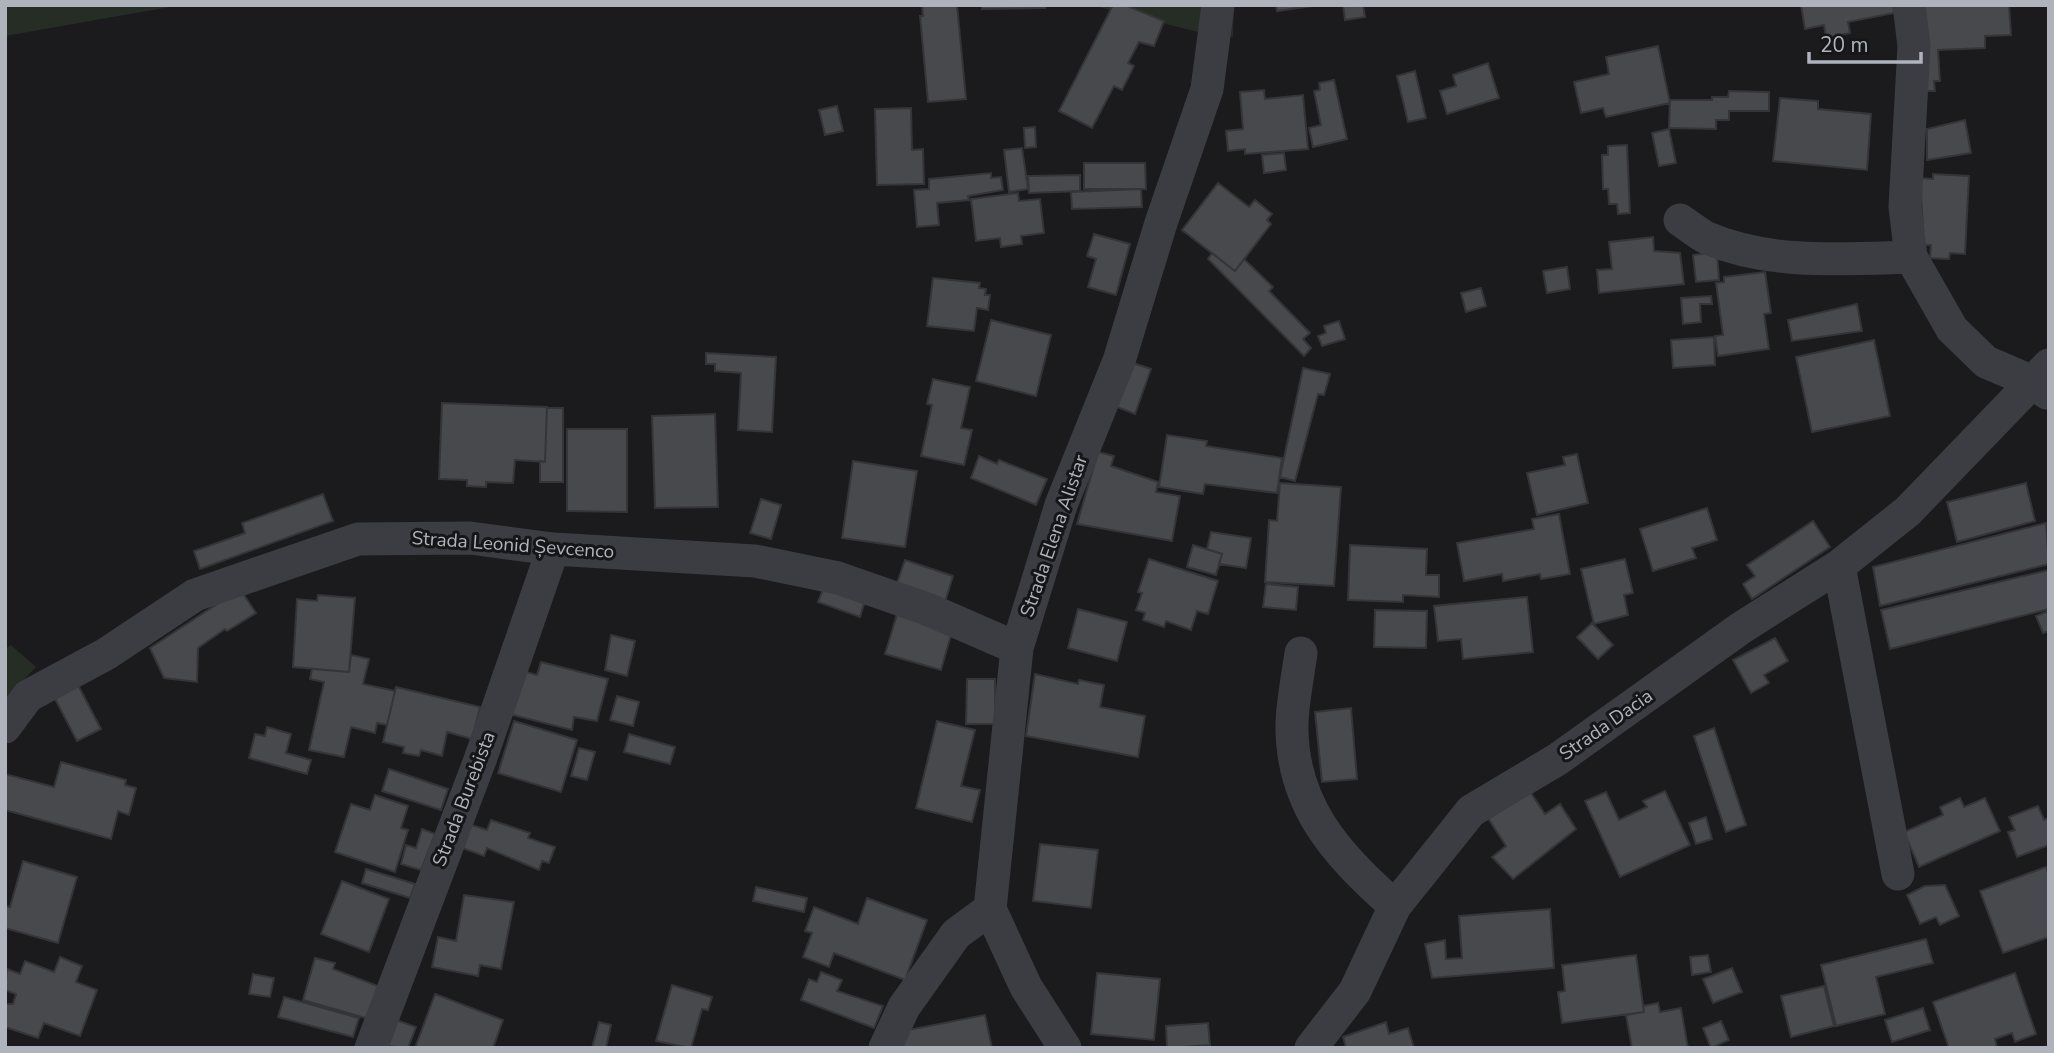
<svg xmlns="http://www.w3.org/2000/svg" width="2054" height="1053" font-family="'Nunito Sans',sans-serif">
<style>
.green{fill:#252d25}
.building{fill:#48494d;stroke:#353539;stroke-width:2}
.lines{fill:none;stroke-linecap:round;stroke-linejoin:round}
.minor{stroke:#3c3d42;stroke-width:33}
.labels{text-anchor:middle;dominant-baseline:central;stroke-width:6;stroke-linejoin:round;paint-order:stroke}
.street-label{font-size:19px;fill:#aeb3bc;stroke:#161618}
</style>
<rect width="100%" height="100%" fill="#1b1b1d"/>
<path class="green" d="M5 5H181L5 36Z
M1091 5H1234L1233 37 1198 32Z
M11 645 36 667 5 699V649Z"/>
<path class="building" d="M922 5H957L966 99 928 102 920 16H923Z
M982 5H1045V8L982 9Z
M1113 5H1125L1164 21 1154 46 1139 42 1128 63 1134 66 1122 90 1114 86 1092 128 1059 111Z
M1276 5H1311L1312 6 1277 11Z
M1343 5H1363L1365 17 1345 20Z
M1801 5H1893L1894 13 1848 22 1850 33 1826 38 1824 25 1805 29Z
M1923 5H2009L2011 35 1985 36V48L1938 50 1940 81H1934L1935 91H1927Z
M1658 46 1670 103 1606 117 1603 108 1581 113 1574 82 1609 74 1606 57Z
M1488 63 1499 98 1447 114 1440 91 1456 86 1453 75Z
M1415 71 1426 118 1408 122 1397 76Z
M1334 80 1347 139 1313 147 1309 128 1321 125 1314 91 1320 90 1319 83Z
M1264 90 1265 99 1303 95 1308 149 1245 154V149L1228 151 1226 131 1243 129 1240 92Z
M1729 91 1769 92V111H1729V120H1716V129L1669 128 1670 100H1712V97H1728Z
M1780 98 1818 101V109L1871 114 1867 170 1773 161Z
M837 106 843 131 825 135 819 110Z
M911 108 912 150 923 149 924 184 877 185 875 109Z
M1965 120 1971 153 1927 160V129Z
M1035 127 1036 147 1025 148 1024 128Z
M1669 129 1676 163 1659 166 1652 133Z
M1627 145 1630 213 1618 214 1617 204H1609L1608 189H1603L1602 155H1608V146Z
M1022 148 1028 189 1009 192 1004 150Z
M1284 153 1286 170 1264 173 1262 155Z
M1084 163H1145L1146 189H1084Z
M991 173V178L1001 177 1003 190 968 196 969 200 937 203 939 225 917 227 914 190 929 189V179Z
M1933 174 1969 176 1965 254 1950 253 1949 259 1930 258 1931 245H1924L1920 178 1933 179Z
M1080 175V191L1029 193 1028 176Z
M1218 183 1249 207 1255 200 1272 214 1267 220 1271 224 1235 271 1182 230Z
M1141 189 1142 207 1072 209 1071 192Z
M1018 193 1019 201 1040 199 1044 233 1021 236 1022 244 1001 247 1000 238 976 241 971 199Z
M1094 234 1130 244 1116 295 1088 287 1096 259 1087 256Z
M1653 237 1654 251 1680 253 1684 284 1599 293 1597 270 1612 269 1609 242Z
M1717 252 1719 280 1696 282 1693 255Z
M1212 253 1235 271 1244 259 1273 287 1269 291 1310 333 1303 339 1311 348 1304 356 1208 259Z
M1567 267 1570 289 1547 293 1543 271Z
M1765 272 1771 313 1764 314 1769 349 1718 356 1715 336 1723 335 1716 283 1724 282V277Z
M933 278 980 283 979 288 986 289 985 295H990L988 310 977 308 974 331 927 326Z
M1481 288 1486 306 1466 312 1461 293Z
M1711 296 1712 304H1700L1701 322 1683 324 1681 298Z
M1857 304 1862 331 1792 341 1788 320Z
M991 320 1051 335 1036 396 976 381Z
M1339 321 1345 339 1322 346 1318 336 1326 333 1324 326Z
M1714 337 1715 365 1673 368 1671 340Z
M1874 340 1890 416 1812 432 1796 357Z
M706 353 776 357 772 432 738 430 741 373 715 371V364H706Z
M1133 363 1151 369 1135 414 1117 407Z
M1303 368 1330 374 1324 395 1318 394 1295 481 1280 477Z
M933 379 970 387 961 428 972 430 964 465 921 456 932 405 927 404Z
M442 403 547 407 545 462 515 460 513 483 486 482V487L467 486V480L439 479Z
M547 408H563V482H540V461L545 462Z
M715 414 718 507 655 508 652 416Z
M567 429H627V512L567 511Z
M1167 435 1207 441 1206 446 1282 458 1277 493 1205 484 1203 494 1159 487Z
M1098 452 1114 456 1111 466 1158 482 1156 492 1180 496 1172 541 1077 524Z
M1577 454 1588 503 1537 515 1527 473 1565 465 1563 457Z
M979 456 997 464 999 460 1047 479 1036 505 971 478Z
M853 461 917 471 905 547 842 538Z
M1280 483 1341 487 1334 586 1265 582 1269 520 1277 521Z
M2026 483 2035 521 1957 542 1947 502Z
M323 494 333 521 200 569 194 551 245 533 242 523Z
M761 499 781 505 771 539 750 533Z
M1707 508 1717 540 1692 548 1696 558 1653 571 1640 529Z
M1559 514 1570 574 1541 579 1540 574 1503 581 1502 574 1464 581 1457 543 1534 529 1532 519Z
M1813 521 1830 547 1752 599 1743 584 1755 576 1747 565Z
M2046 523 2049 564 1880 606 1873 567Z
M1211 532 1251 538 1246 568 1219 564 1222 554 1207 549Z
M1193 545 1222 554 1216 575 1187 567Z
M1350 545 1427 549 1426 575H1439V597L1403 595V602L1348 600Z
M1149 559 1218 581 1208 614 1197 611 1191 630 1166 621 1164 627 1143 620 1145 613 1136 610 1142 593 1138 592Z
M1625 559 1633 593 1624 595 1628 615 1594 624 1581 569Z
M905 560 953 576 945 602 896 586Z
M2049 570V609L1890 649 1881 610Z
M1266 584 1298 587 1296 610 1263 607Z
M824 587 865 601 860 617 818 602Z
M240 589 256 613 227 631 225 629 198 648 197 682 164 678 150 648Z
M318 595 355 598 349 672 293 667 297 599 317 601Z
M1527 597 1533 652 1463 659 1461 639 1438 641 1434 606Z
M1078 609 1127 622 1117 661 1068 648Z
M1375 610 1427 611 1426 648 1374 647Z
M898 611 953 628 941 670 885 654Z
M2049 611V631L2043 633 2036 616Z
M1592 623 1613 645 1598 659 1577 637Z
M611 635 635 641 627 676 605 670Z
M1775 638 1788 661 1764 675 1769 683 1751 693 1733 660Z
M351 655 369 659 363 684 395 691 387 725 377 723 375 733 351 727 344 757 309 750 324 682 310 679 312 669 349 672Z
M541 662 608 679 597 721 574 717 572 730 505 713 519 670 537 675Z
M1035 674 1078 684 1079 680 1104 685 1100 707 1145 716 1138 757 1026 736Z
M967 679H995V724H966Z
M78 685 101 729 77 741 54 697Z
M396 687 480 707 472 739 447 732 442 756 421 750 419 756 403 753 404 747 383 742Z
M617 696 639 702 633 726 610 720Z
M1351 708 1357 779 1322 782 1315 712Z
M514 721 577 740 561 792 498 773Z
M937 721 975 730 961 786 980 790 972 822 916 808Z
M267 727 291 734 286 753 311 760 307 774 249 758 255 734 265 736Z
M1714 728 1746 825 1726 832 1694 736Z
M629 734 675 747 670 764 624 752Z
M579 748 595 752 587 780 571 776Z
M61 762 126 780 125 785 136 788 129 815 118 811 111 839 5 810V774L54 787Z
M389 769 448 789 441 810 382 791Z
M1529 790 1545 814 1560 804 1576 829 1513 879 1492 857 1506 846 1488 818Z
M1665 791 1690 845 1620 877 1585 801 1606 792 1619 820 1647 807 1643 801Z
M375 795 408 806 401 828 408 830 395 872 335 852 351 804 370 810Z
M1960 798 1964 807 1985 798 2000 831 1919 867 1904 832 1943 815 1940 807Z
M2038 806 2044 820 2049 818V845L2017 857 2008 832 2015 830 2009 817Z
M1706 817 1712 839 1696 844 1689 823Z
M491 820 530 833 528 838 555 847 549 863 542 861 539 870 487 848 484 856 457 846 465 823 487 830Z
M422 829 435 834 421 870 401 864 406 845 416 848Z
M1040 844 1098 850 1091 908 1033 901Z
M23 861 77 877 58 943 5 928V906L10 907Z
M2046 867 2049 875V937L2003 953 1980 891Z
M366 869 415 884 410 898 362 883Z
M342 881 389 899 369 952 321 934Z
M1945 885 1959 916 1940 925 1936 917 1920 924 1907 895 1925 886Z
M756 887 807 898 804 912 753 901Z
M464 895 514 902 501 969 480 965 478 976 432 967 438 937 456 941Z
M867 898 927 920 905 980 834 953 829 967 803 957 812 933 805 931 814 907 858 924Z
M1550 909 1554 968 1432 978 1425 944 1445 940 1446 959 1462 958 1459 916Z
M1926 939 1933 963 1876 977 1885 1014 1836 1026 1821 965Z
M1636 955 1644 1012 1562 1023 1558 992 1565 991 1562 965Z
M1708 955 1711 972 1692 975 1690 957Z
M60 957 82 966 76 982 97 990 80 1036 44 1023 38 1038 5 1027V1004H13L16 994 5 990 7 969 20 974 25 961 54 972Z
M315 958 335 963 333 969 378 986 369 1019 303 1000Z
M1732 968 1742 992 1713 1003 1703 979Z
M821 972 842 980 837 991 883 1006 874 1028 801 1000 809 979 817 982Z
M1097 973 1160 979 1154 1040 1091 1034Z
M2015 973 2036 1034 2015 1042 2012 1033 1995 1039 1997 1048H1949L1933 1002Z
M253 974 274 978 270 997 249 994Z
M672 985 712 997 708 1010 702 1009 691 1048 656 1041Z
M1824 986 1834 1026 1791 1037 1781 996Z
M435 994 503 1020 493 1048H415Z
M284 997 359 1018 353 1037 278 1017Z
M1658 1003 1660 1012 1681 1008 1688 1048H1632L1626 1015 1644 1012 1643 1006Z
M1923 1008 1930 1030 1892 1042 1885 1020Z
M985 1015 992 1048H899L903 1031Z
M396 1020 416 1027 408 1048 386 1046Z
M1721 1021 1729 1040 1711 1048 1703 1028Z
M599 1022 611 1025 606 1048H592Z
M1386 1022 1389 1034 1408 1028 1414 1048H1346L1343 1037Z
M1208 1023 1210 1045 1167 1048 1166 1026Z"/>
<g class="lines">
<path class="minor" d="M1909 5 1914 46 1905 207 1911 257 1952 329 1986 362 2033 382 2047 393
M1680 220C1688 225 1697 233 1707 238 1769 265 1845 259 1911 257
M1839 566 1898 874
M1301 653C1298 675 1293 699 1292 722 1290 804 1337 856 1395 906
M5 727 28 696 106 654 195 595 358 539 470 538 553 549 755 561 838 578 927 609 1017 648
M990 909 1026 987 1065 1048
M371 1048 480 760 553 549
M885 1048 904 1007 956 934 990 909 1017 648 1061 505 1119 361 1161 223 1207 89 1218 5
M1311 1048 1355 991 1395 906 1471 811 1558 759 1741 628 1839 566 1908 511 2049 365"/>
</g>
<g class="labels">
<g class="street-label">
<text transform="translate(1054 536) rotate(-71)">Strada Elena Alistar</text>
<text transform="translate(513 545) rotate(4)">Strada Leonid Șevcenco</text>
<text transform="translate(1606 725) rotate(-35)">Strada Dacia</text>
<text transform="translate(464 799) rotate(-69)">Strada Burebista</text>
</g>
</g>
<rect width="2054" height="1053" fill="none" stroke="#aeb3bc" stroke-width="14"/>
<path d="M1809 52v10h112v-10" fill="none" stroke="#aeb3bc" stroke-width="3.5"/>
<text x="1820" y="52" font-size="21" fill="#aeb3bc" stroke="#161618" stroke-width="5" paint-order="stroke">20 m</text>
</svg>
